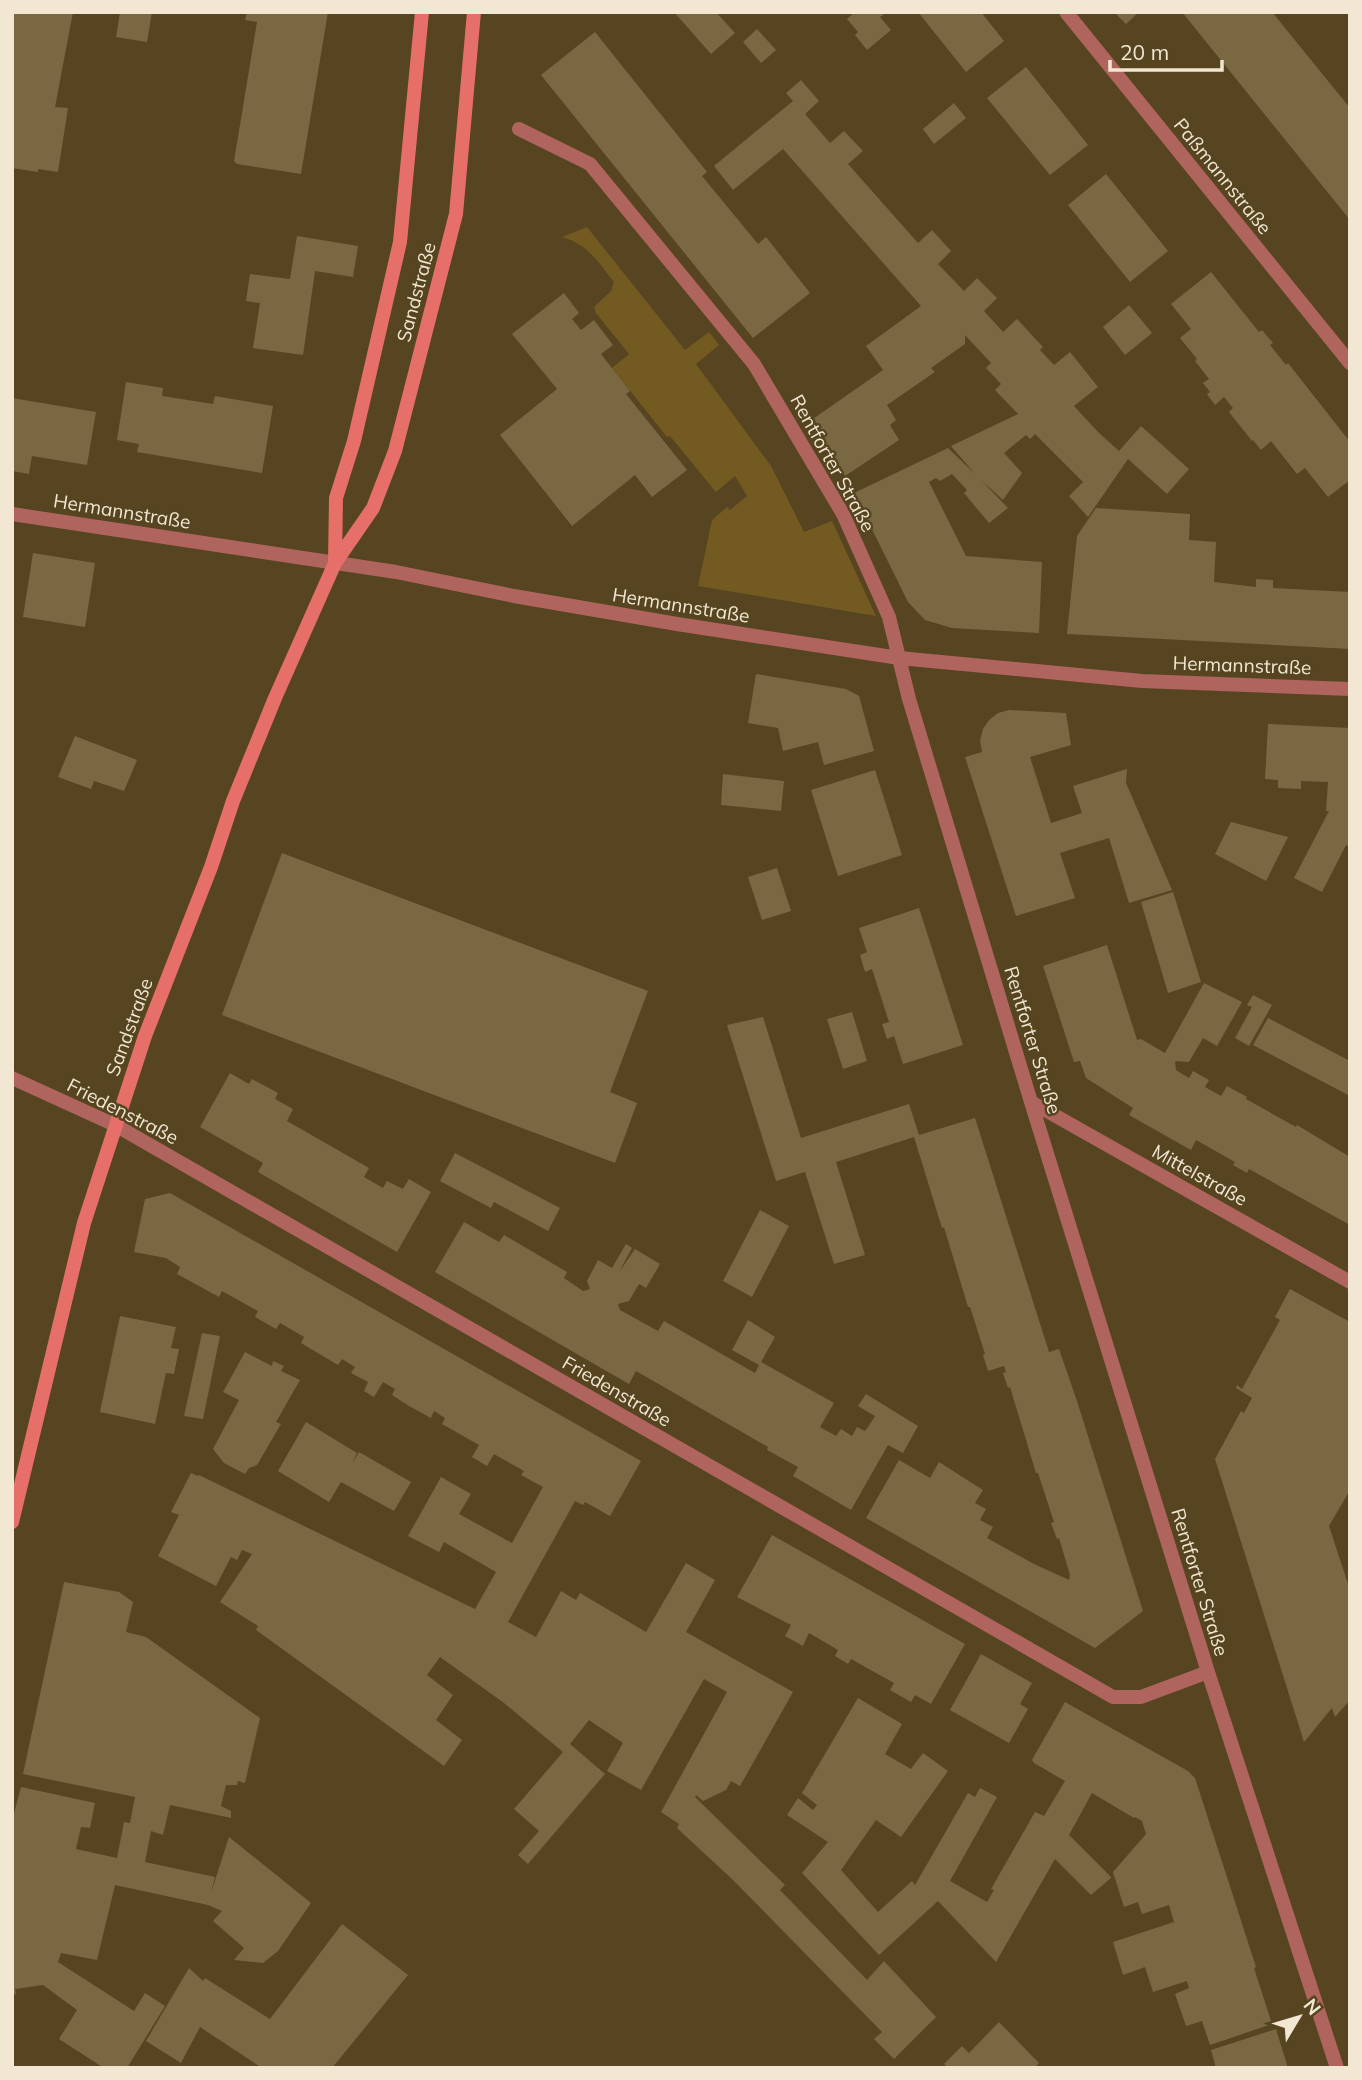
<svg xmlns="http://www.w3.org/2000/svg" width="1362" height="2080" font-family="Mulish,sans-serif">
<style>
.green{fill:#725a21}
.building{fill:#7a6843}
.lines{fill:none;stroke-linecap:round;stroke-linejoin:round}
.minor{stroke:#af645e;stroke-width:14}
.secondary{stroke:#e67069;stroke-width:14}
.labels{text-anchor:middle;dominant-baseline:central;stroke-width:5;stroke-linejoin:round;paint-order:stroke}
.street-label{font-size:19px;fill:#f1e7d3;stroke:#564520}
</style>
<rect width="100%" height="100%" fill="#564520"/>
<path class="green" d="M587 227 685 350 709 332 719 345 696 364 771 466 804 532 832 521 876 616 698 586 712 520 727 507 730 510 747 496 735 476 716 492 670 436 667 437 612 368 629 354 596 313 594 307 611 291 614 282C597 261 589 245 562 237Z"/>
<path class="building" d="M12 12H73L55 107 68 108 58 172 38 169V172L12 168Z
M120 12H152L147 42 116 37Z
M247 12H328L301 174 237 164 234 161 257 22 245 20Z
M674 12H716L735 33 711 54Z
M855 12H881L883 15 880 17 891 30 867 50 855 35 858 32 847 19Z
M918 12H981L1004 41 966 72Z
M1114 12H1139L1126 24Z
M1182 12H1272L1350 108V220Z
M757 29 776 50 761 63 743 42Z
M595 32 707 172 702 176 758 244 766 237 810 293 753 338 541 75Z
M1026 67 1088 145 1050 175 987 98Z
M801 80 819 101 805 114 830 143 844 131 863 151 848 164 918 243 932 230 951 251 938 264 964 291 977 278 997 298 984 311 1003 332 1017 319 1043 347 1040 350 1054 365 1070 352 1098 387 1074 406 1098 432 1119 451 1141 426 1189 469 1167 494 1128 459 1088 517 1069 496 1083 482 1035 434 1030 439 1026 435 1004 453 1022 473 1003 500 981 480 1008 508 989 523 964 493 967 490 952 474 940 481 936 478 929 482 966 556 1042 562 1039 633 952 628 925 620 908 602 854 493 948 448 975 474 951 446 1018 414 995 390 1001 384 986 368 991 363 965 335V344L931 368 935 372 887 405 896 420 890 425 899 440 845 476 810 421 883 370 866 346 921 306 783 149 733 190 714 166 793 101 786 93Z
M954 103 966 118 934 144 923 129Z
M1106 174 1168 251 1130 282 1068 205Z
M297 236 358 246 353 277 315 271 303 355 253 348 260 303 246 301 250 274 290 279Z
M1211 272 1259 332 1262 330 1273 343 1270 345 1286 365 1288 363 1350 442V480L1328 497 1305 468 1297 474 1271 441 1261 450 1253 440 1252 441 1229 412 1233 408 1224 397 1215 405 1207 394 1210 392 1203 383 1209 379 1195 361 1197 359 1180 338 1191 329 1171 304Z
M564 293 579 313 572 319 581 330 594 320 613 345 601 354 630 391 626 394 687 470 652 497 635 475 572 526 500 435 557 389 512 334Z
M1129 305 1152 333 1125 355 1103 327Z
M126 382 163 388 162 396 213 404 215 396 273 406 262 473 137 452 139 444 117 440Z
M12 398 96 412 87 465 32 456 29 474 12 471Z
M1096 508 1190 514 1189 540 1216 542 1214 582 1256 587V579L1273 580V588L1350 592V649L1067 634 1077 536Z
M33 553 95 563 85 627 23 617Z
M756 674 846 689 859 696 874 751 824 765 818 742 783 751 778 728 748 723Z
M1009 710 1066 713 1071 745 1030 757 1051 823 1082 813 1073 786 1127 769 1126 783 1172 890 1129 903 1109 838 1060 853 1075 898 1016 916 965 757 982 752 980 741 983 729 989 720 998 713Z
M1268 724 1350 728V847L1346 845 1322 892 1294 878 1329 811H1326L1328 782 1301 781V789L1278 788V780L1265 779Z
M75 736 137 760 124 791 94 781 91 789 58 777Z
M875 770 902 855 838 876 811 790Z
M723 774 784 781 781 811 721 805Z
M1231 822 1288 837 1266 881 1215 854Z
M282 853 648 991 610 1092 637 1103 615 1163 222 1015Z
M777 868 791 911 762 920 748 877Z
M1173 892 1201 982 1168 993 1141 902Z
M919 908 963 1045 903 1064 894 1036 887 1039 882 1024 889 1022 872 969 865 972 860 955 867 952 859 928Z
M1107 945 1137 1040 1141 1039 1165 1053 1204 983 1242 1002 1217 1046 1203 1038 1189 1062 1175 1061 1176 1070 1189 1078 1193 1071 1209 1080 1205 1087 1221 1096 1227 1086 1247 1097 1246 1099 1296 1127 1297 1125 1350 1157V1225L1249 1169 1247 1173 1233 1165 1235 1162 1196 1140 1191 1150 1129 1115 1133 1108 1086 1078 1080 1061 1074 1062 1043 966Z
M1253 995 1272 1005 1249 1046 1235 1038 1252 1007 1247 1005Z
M852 1012 867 1061 843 1069 827 1019Z
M763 1017 801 1138 909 1104 919 1135 975 1118 1049 1352 1059 1349 1077 1401 1143 1611 1095 1648 866 1518 899 1460 930 1478 939 1462 983 1490 975 1503 986 1509 980 1520 993 1527 987 1538 1034 1564 1069 1580 1070 1575 1059 1538 1057 1539 1051 1523 1054 1522 1038 1473H1036L1010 1387 1008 1388 1003 1373 1006 1372 1004 1366 988 1371 983 1355 985 1354 970 1307H968L944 1227 942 1228 914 1137 836 1162 865 1255 834 1264 805 1172 776 1181 727 1025Z
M1268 1018 1350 1061V1096L1253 1045Z
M230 1073 249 1084 252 1079 278 1093 275 1099 293 1109 287 1121 369 1168 364 1177 383 1188 387 1181 403 1189 409 1179 431 1192 397 1252 258 1172 263 1163 200 1127Z
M455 1153 560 1208 548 1231 494 1202 491 1208 440 1181Z
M170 1193 641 1461 610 1516 585 1502 583 1505 575 1501 508 1622 536 1637 561 1591 576 1600 580 1593 646 1632 686 1563 715 1580 686 1632 793 1692 740 1786 731 1781 726 1790 703 1801 696 1795 695 1797 785 1885 780 1890 867 1980 884 1961 936 2017 894 2059 874 2039 882 2032 733 1880 677 1828 679 1824 661 1812 727 1692 704 1679 641 1790 607 1771 623 1743 589 1720 570 1744 605 1774 528 1864 518 1855 539 1831 514 1809 563 1752 504 1703 440 1657 427 1675 453 1695 436 1720 462 1740 444 1766 256 1630 258 1626 220 1602 252 1554 242 1550 237 1560 231 1557 216 1586 158 1556 179 1515 171 1512 191 1473 198 1476 199 1475 475 1609 496 1572 444 1542 439 1552 408 1536 441 1477 471 1494 459 1514 512 1543 543 1487 521 1475 524 1471 494 1454 487 1466 472 1457 479 1445 442 1424 445 1418 434 1411 431 1418 409 1406 392 1395 395 1389 383 1382 374 1397 364 1391 368 1382 351 1373 355 1367 342 1359 338 1365 301 1343 304 1337 280 1323 276 1329 255 1317 258 1311 222 1291 219 1297 177 1274 180 1267 166 1258 134 1252 145 1199Z
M760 1210 789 1226 752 1297 723 1281Z
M464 1222 499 1242 504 1235 567 1272 564 1278 583 1291 590 1289 587 1281 598 1260 612 1268 626 1244 632 1248 619 1272 635 1249 660 1264 646 1288 639 1284 629 1301 618 1304 620 1310 658 1331 664 1321 755 1373 759 1365 732 1350 748 1320 775 1337 761 1362 834 1403 820 1427 836 1436 841 1429 852 1436 857 1427 865 1431 868 1427 875 1416 858 1406 866 1394 918 1426 903 1453 888 1445 851 1510 793 1476 798 1467 767 1450 768 1447 636 1371 629 1384 435 1272Z
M1290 1289 1350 1322V1490L1329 1526 1350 1590V1700L1335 1717 1332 1708 1304 1742 1215 1459 1241 1411 1244 1413 1252 1398 1236 1388 1237 1385 1242 1389 1280 1320 1275 1317Z
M120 1316 176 1327 171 1348 179 1349 174 1374 166 1373 155 1424 100 1412Z
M202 1333 220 1336 203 1419 184 1416Z
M245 1352 272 1366 273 1361 284 1366 281 1371 300 1380 276 1422 281 1424 257 1465 249 1468 245 1474 224 1463 213 1449 239 1400 223 1392Z
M306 1422 357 1453 352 1464 359 1452 411 1482 394 1511 341 1482 329 1502 278 1471Z
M772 1535 965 1644 931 1704 915 1695 911 1702 890 1690 894 1683 851 1659 848 1664 835 1656 838 1650 809 1633 803 1646 785 1636 791 1625 737 1597Z
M64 1582 119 1592 133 1602 126 1632 146 1637 260 1718 245 1783 238 1781 237 1785H226L221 1806 231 1811V1818L170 1805 163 1835 151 1831 145 1862 215 1877 211 1893 229 1837 311 1903 278 1951 263 1963 234 1960 244 1948 213 1921 222 1911 208 1905 115 1885 97 1960 61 1953 58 1962 134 2011 145 1993 165 2006 127 2068H104L59 2039 77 2010 43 1985 15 1989 16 1994 13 1995 12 1990V1821L21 1787 95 1803 90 1828 81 1827 76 1849 117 1858 124 1822 130 1823 135 1797 23 1774Z
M981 1654 1032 1683 1020 1704 1028 1709 1009 1743 950 1710Z
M858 1698 902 1724 885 1754 911 1769 923 1753 948 1771 901 1837 876 1820 841 1870 878 1912 912 1881 915 1885 968 1793 975 1797 980 1788 997 1797 950 1881 987 1902 994 1890 991 1889 1035 1812 1044 1816 1065 1781 1034 1763 1032 1760 1065 1702 1188 1771 1195 1778 1256 1967 1254 1968 1272 2024 1210 2045 1202 2021 1186 2026 1175 1994 1189 1988 1187 1981 1153 1992 1145 1967 1123 1975 1113 1942 1174 1922 1169 1905 1142 1914 1138 1902 1124 1907 1113 1872 1146 1834 1142 1821 1135 1817 1134 1818 1092 1793 1069 1835 1110 1876 1111 1878 1091 1895 1055 1859 996 1962 938 1901 879 1955 802 1873 828 1842 787 1815 798 1798 813 1810 817 1805 802 1793Z
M342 1924 408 1975 332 2068H262L200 2027 181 2063 146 2041 189 1968 203 1981 205 1978 270 2019Z
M999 2022 1039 2063 1035 2068H948L944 2064 962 2046 969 2053Z
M1276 2029 1288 2068H1216L1211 2050Z"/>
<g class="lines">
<path class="minor" d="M1066 12 1350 363
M519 129 590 164 754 364 843 514 889 617 909 699 1031 1102 1208 1672 1337 2068
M12 514 396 572 514 596 677 624 899 658 1142 681 1350 689
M12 1078 115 1125 1113 1697H1141L1208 1672
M1031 1102 1350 1282"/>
<path class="secondary" d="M335 562 336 498 354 441 400 242 422 12
M12 1522 84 1223 145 1036 211 867 233 801 275 698 335 563 373 508 395 451 456 214 474 12"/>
</g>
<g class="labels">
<g class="street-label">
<text transform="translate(1223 176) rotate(51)">Paßmannstraße</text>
<text transform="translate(416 292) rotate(-75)">Sandstraße</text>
<text transform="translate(833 463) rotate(61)">Rentforter Straße</text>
<text transform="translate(122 511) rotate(9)">Hermannstraße</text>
<text transform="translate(681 605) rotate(9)">Hermannstraße</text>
<text transform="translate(1242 665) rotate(2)">Hermannstraße</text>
<text transform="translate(129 1027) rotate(-70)">Sandstraße</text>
<text transform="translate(1033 1040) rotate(73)">Rentforter Straße</text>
<text transform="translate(123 1111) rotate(27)">Friedenstraße</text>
<text transform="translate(1200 1175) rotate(29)">Mittelstraße</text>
<text transform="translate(617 1391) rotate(30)">Friedenstraße</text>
<text transform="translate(1200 1582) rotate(73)">Rentforter Straße</text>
</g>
</g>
<rect width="1362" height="2080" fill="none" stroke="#f1e7d3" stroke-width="28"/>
<g transform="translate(1299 2017) rotate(52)" stroke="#564520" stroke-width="5" paint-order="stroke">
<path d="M0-5L12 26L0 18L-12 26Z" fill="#f1e7d3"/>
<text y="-10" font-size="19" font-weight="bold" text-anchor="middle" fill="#f1e7d3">N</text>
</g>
<path d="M1110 60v10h112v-10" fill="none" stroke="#f1e7d3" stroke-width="3.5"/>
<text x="1120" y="60" font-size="21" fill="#f1e7d3" stroke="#564520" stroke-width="5" paint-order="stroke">20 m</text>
</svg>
